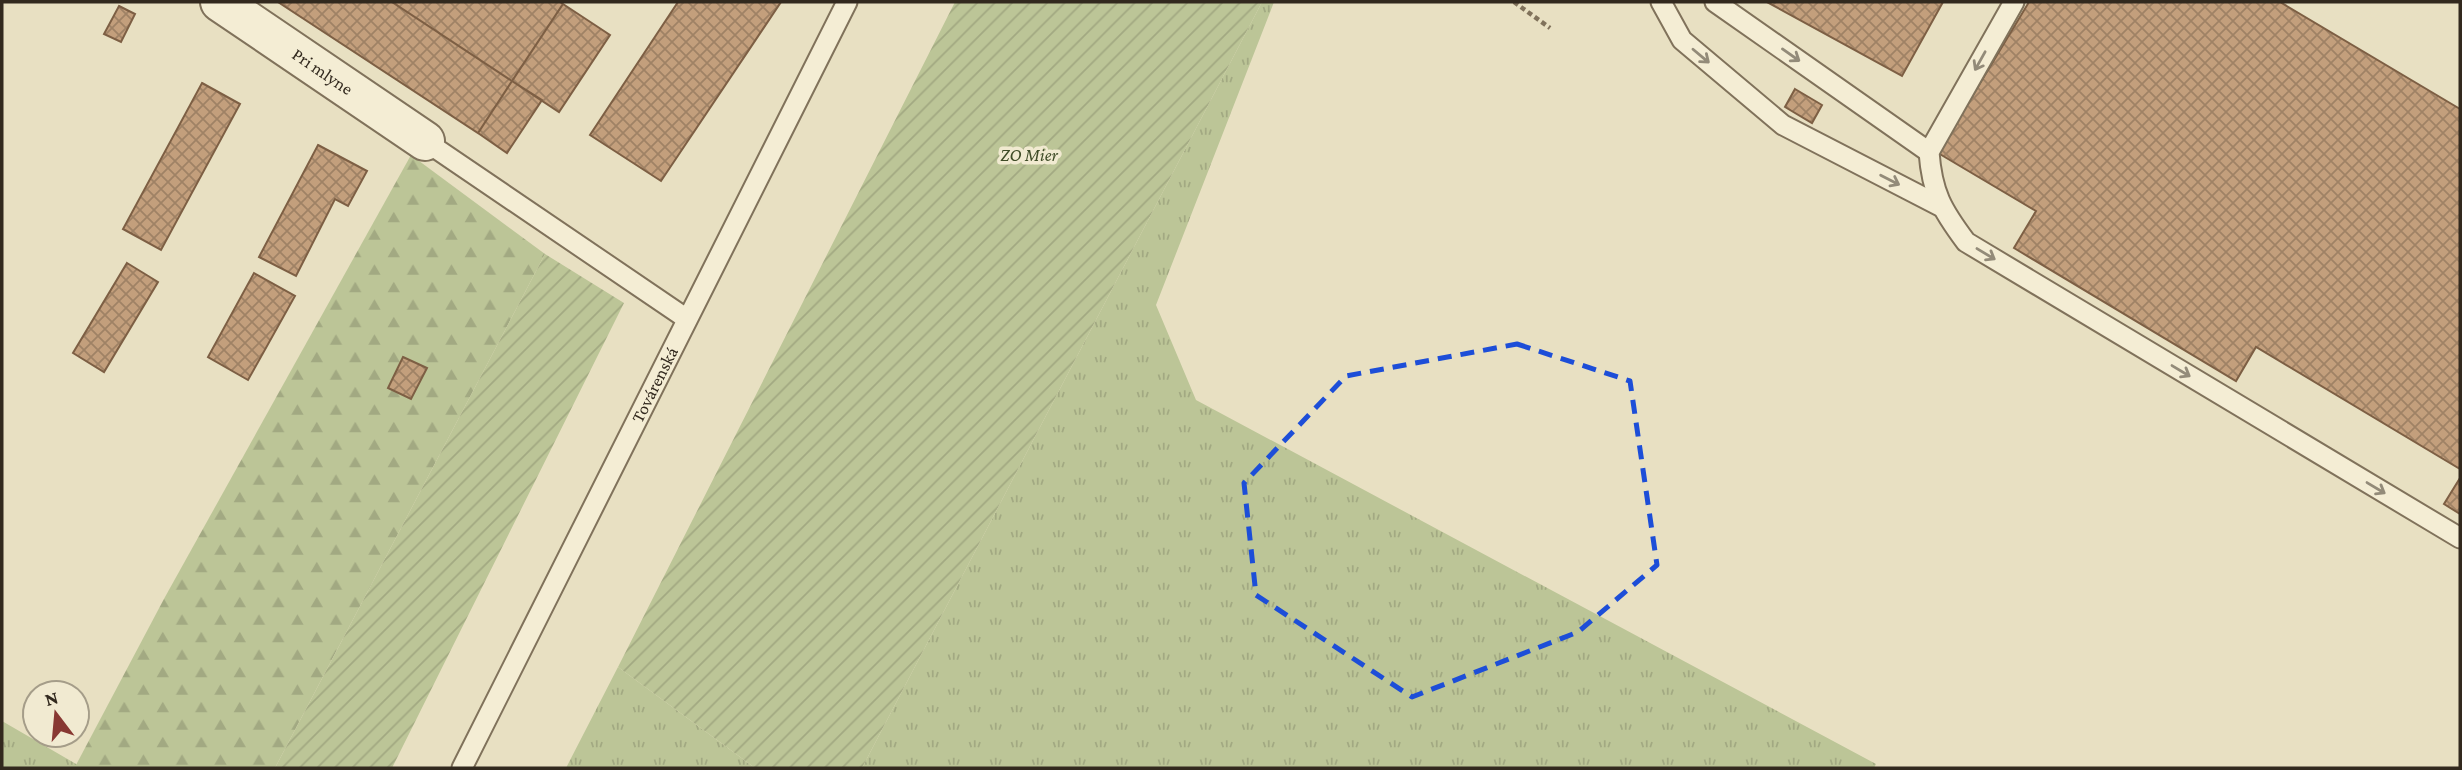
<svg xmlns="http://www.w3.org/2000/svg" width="2462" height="770" font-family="'Crimson Pro',serif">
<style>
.grass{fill:url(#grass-tufts)}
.forest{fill:url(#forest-firs)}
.garden{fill:url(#garden-furrows)}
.building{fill:url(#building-cross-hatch);stroke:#7d5f44;stroke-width:2}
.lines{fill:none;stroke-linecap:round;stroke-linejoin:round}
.lane-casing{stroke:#80725b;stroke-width:23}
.street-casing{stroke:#80725b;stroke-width:42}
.path{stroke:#80725b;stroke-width:4.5;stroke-dasharray:5 3.5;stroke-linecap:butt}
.lane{stroke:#f4edd4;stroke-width:19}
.street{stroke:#f4edd4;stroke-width:38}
.oneway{stroke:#938b79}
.marked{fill:none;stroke:#1d4ed8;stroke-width:5;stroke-dasharray:14 9;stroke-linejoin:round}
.labels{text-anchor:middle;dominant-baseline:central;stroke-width:7;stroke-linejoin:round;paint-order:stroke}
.street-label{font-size:18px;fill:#32291e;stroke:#f1ead1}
.park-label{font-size:18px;font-style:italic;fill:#3f4c27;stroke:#f1ead1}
</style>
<defs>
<pattern id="grass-tufts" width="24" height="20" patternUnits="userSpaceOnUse" patternTransform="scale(1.75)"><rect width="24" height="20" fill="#bcc597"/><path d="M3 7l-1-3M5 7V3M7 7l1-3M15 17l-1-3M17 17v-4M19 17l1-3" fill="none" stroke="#a2a982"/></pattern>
<pattern id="forest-firs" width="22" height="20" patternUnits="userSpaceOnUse" patternTransform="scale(1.75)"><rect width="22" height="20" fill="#bcc597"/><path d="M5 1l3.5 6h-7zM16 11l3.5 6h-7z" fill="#a2a982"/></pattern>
<pattern id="garden-furrows" width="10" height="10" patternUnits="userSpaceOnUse" patternTransform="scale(1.75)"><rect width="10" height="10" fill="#bcc597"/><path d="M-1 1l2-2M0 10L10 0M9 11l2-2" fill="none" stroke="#a2a982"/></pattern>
<pattern id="building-cross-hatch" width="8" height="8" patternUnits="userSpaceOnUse" patternTransform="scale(1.75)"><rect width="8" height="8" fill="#c39f7c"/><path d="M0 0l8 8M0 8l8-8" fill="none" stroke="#9f8265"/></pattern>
</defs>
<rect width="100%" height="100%" fill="#e8e0c2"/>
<path class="grass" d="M1262 2H1274L1156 305 1196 400 1876 764 1874 768H862Z
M618 667 755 768H566Z
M2 721 83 768H2Z"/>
<path class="forest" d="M411 155 545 254 275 768H83L76 765 165 597Z"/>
<path class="garden" d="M955 2H1262L862 768H755L618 667Z
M545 254 624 303 392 768H275Z"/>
<path class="building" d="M278 2H392L512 81 478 133Z
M392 2H560L563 4 512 81Z
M678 2H781L661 181 590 135Z
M1767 2H1943L1902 76Z
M2029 2H2280L2460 109V469L2256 347 2236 381 2014 248 2036 211 1938 153Z
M563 4 610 35 559 112 512 81Z
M119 6 135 14 121 42 104 34Z
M512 81 542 100 507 153 478 133Z
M202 83 240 104 161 250 123 229Z
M1795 89 1822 105 1812 123 1785 107Z
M318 145 367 171 348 206 335 199 296 276 259 257Z
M127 263 158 282 104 372 73 353Z
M254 273 295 296 248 380 208 357Z
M403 357 427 368 411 399 388 388Z
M2460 478V514L2444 504Z"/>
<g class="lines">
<g class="lane-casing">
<g id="lane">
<path d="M1661 2 1682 40 1783 125 1940 206"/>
<path d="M1715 2 1929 152"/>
<path d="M2014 2 1929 152C1932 193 1942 210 1966 242L2460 538"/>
<path d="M425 141 687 319"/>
<path id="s1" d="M462 768 847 2"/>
</g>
</g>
<g class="street-casing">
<g id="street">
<path id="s2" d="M220 2 425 141"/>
</g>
</g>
<path class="path" d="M1514 2 1550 28"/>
<use href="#lane" class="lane"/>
<use href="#street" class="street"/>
</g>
<defs><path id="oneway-shaft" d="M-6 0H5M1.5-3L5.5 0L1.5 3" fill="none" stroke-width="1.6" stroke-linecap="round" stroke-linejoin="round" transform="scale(1.75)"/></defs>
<g class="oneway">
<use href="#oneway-shaft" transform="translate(1791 55) rotate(35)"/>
<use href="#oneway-shaft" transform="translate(1701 56) rotate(40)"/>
<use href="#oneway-shaft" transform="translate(1980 61) rotate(119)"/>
<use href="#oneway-shaft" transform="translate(1890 180) rotate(27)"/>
<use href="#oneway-shaft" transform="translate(1986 254) rotate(31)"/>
<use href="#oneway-shaft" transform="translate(2181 371) rotate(31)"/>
<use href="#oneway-shaft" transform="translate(2376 488) rotate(31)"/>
</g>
<path class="marked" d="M1517 344 1630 381 1657 565 1578 632 1412 697 1256 595 1244 483 1346 376Z"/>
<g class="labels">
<g class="street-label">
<text stroke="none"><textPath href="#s2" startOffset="124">Pri mlyne</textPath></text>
<text stroke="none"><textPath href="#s1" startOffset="429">Továrenská</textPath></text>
</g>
<g class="park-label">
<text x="1029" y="155">ZO Mier</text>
</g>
</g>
<rect width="2462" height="770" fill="none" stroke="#32291e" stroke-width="7"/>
<g transform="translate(56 714) rotate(344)"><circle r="33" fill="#f1ead1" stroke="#a59d89" stroke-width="2"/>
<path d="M0-5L12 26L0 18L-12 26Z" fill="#883832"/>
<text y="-10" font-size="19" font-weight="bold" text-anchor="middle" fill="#32291e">N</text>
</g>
</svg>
